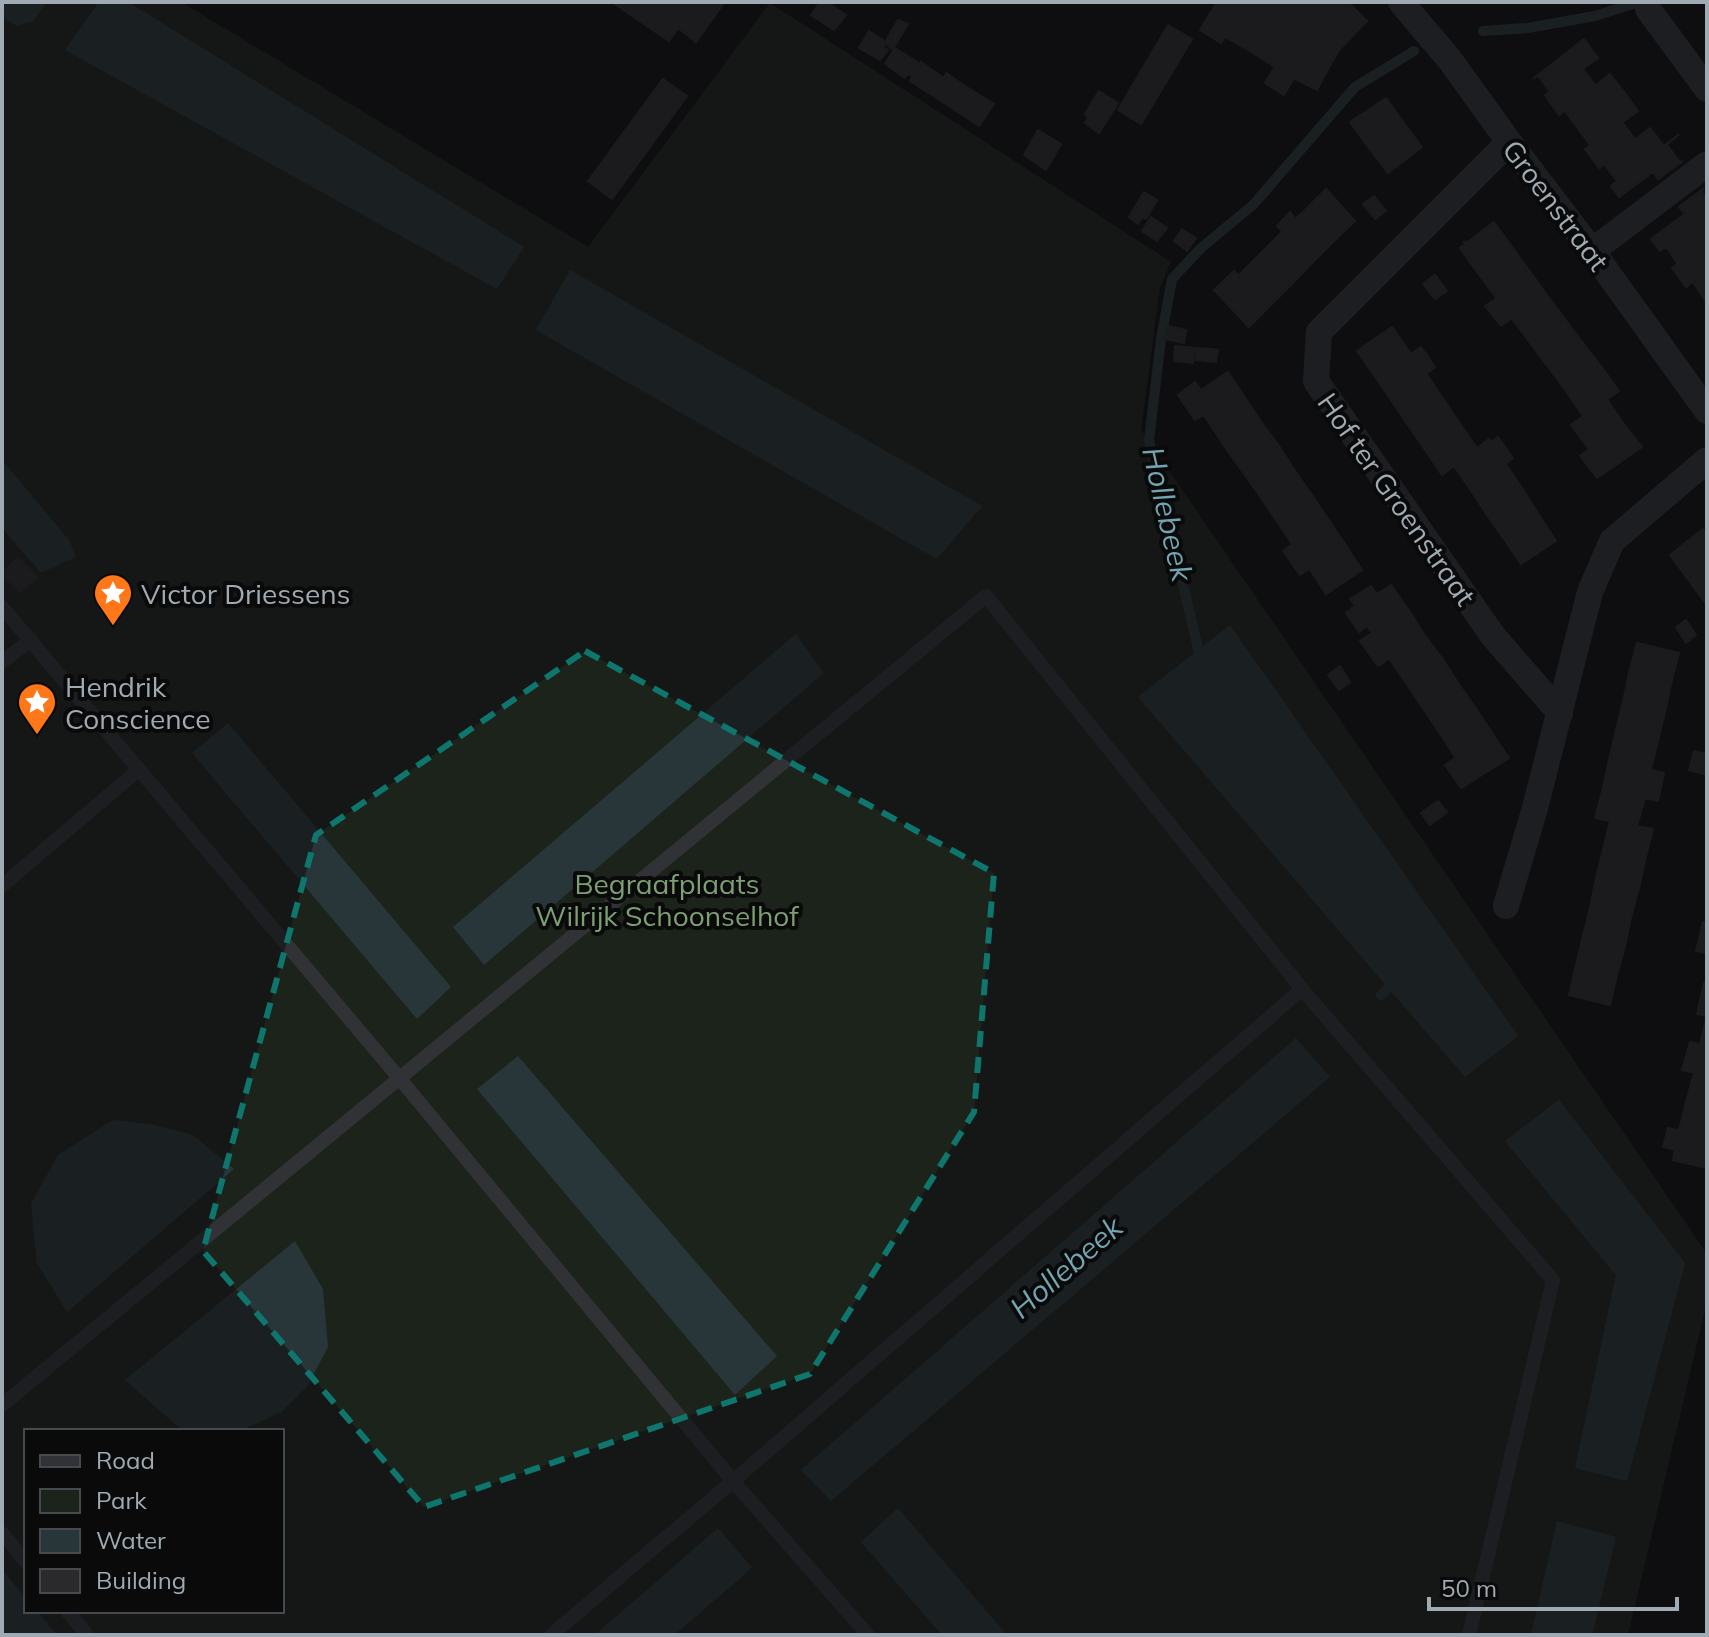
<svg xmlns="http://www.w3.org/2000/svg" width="1709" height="1637" font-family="Mulish,sans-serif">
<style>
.green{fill:#1c231b;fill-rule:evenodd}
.water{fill:#283639}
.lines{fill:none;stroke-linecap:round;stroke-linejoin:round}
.stream{stroke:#283639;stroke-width:10}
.building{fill:#2a2a2d;stroke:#292a2c;stroke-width:2}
.lane{stroke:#303235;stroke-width:14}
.street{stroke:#303235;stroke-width:26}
.marked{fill:none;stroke:#0f766e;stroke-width:6;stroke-dasharray:16 10;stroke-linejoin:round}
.labels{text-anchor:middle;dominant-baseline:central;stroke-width:8;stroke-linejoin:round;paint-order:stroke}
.street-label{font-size:28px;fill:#9faab2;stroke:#0a0a0b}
.poi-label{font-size:28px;fill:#9faab2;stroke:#0a0a0b;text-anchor:start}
.park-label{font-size:28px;fill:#7c9f74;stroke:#0a0a0b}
.water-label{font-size:30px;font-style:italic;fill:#72a4b1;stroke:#0a0a0b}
</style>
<rect width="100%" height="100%" fill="#0f0f10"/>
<path class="green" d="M2 2H181L588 247 770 3 1171 262 1160 287 1141 430 1707 1254V1301L1628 1635H2ZM26 1431H282V1611H26Z"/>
<path class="water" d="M2 2H47L33 21 17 26 2 17Z
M99 2H128L524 247 497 289 65 50Z
M570 270 982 506 937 559 536 330Z
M2 460 69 540 76 557 41 573 2 528Z
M1230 625 1518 1036 1465 1077 1138 697Z
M796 634 824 673 484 965 453 927Z
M228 723 451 987 417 1019 192 753Z
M1296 1038 1330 1077 831 1501 801 1470Z
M518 1056 777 1356 735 1395 477 1089Z
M1559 1100 1685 1263 1627 1481 1575 1468 1616 1275 1505 1141Z
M113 1120 155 1125 193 1135 234 1169 67 1312 37 1263 31 1204 58 1155Z
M295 1241 323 1289 328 1347 307 1387 281 1412 240 1431 182 1430 125 1380Z
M898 1508 1007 1635H942L861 1542Z
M1557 1521 1616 1537 1592 1635H1531Z
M718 1528 752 1568 674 1635H595Z
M2 1570 26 1598V1611H37L57 1635H2Z"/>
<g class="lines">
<path class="stream" d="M1483 31 1528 28 1595 16 1639 2
M1201 661 1149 440 1161 339 1172 279 1201 248 1253 205 1355 87 1414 51
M1381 995 1399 979"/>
</g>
<path class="building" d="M612 2H719L723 4 696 42 678 28 669 41Z
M820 2H826L846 15 834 30 811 15Z
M1217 2H1246L1221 43 1200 30Z
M1246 2H1280L1250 51 1225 37Z
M1280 2H1314L1275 67 1250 51Z
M1314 2 1350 4 1321 31 1284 95 1265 83Z
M1350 4 1367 21 1338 51 1317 90 1293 78 1321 31Z
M898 20 908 24 893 49 887 45V39Z
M1168 25 1192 39 1141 124 1118 110Z
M869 31 886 42 883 47 888 50 880 60 859 48Z
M1584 39 1598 58 1550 92 1538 75 1533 79Z
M895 48 920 64 912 76 908 74 905 78 885 64Z
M921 62 944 78 946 73 962 84 949 106 910 81Z
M1583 69 1596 86 1559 115 1545 95Z
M1610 74 1625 93 1577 127 1565 111Z
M663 79 687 96 612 199 588 181Z
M962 84 994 104 979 126 949 106Z
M1099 91 1118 103 1099 133 1085 123 1088 118 1085 114Z
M1625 93 1638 111 1590 145 1577 127Z
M1386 98 1404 123 1369 148 1350 122Z
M1404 123 1422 147 1388 173 1369 148Z
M1623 123 1635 139 1599 168 1585 149Z
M1650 128 1664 146 1679 134 1667 145 1680 162 1683 161 1658 179 1653 172 1619 197 1611 186 1617 181 1604 164Z
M1038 130 1061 144 1046 170 1024 155Z
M1326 189 1355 221 1333 242 1303 212Z
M1703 189 1702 192 1707 199V243L1678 264 1666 247 1660 251 1651 239 1685 214 1679 207Z
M1144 192 1157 200 1146 219 1142 217 1138 224 1129 217Z
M1374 196 1386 211 1375 219 1363 204Z
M1290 212 1295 219 1303 212 1333 242 1312 263 1277 226Z
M1151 217 1167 228 1157 241 1142 231Z
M1494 222 1512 247 1477 272 1460 248 1465 244 1464 242 1469 241Z
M1182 229 1196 238 1187 251 1174 241Z
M1282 232 1312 263 1292 284 1261 253Z
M1707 243V271L1686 287 1672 268Z
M1512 247 1529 270 1495 296 1477 272Z
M1261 253 1292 284 1270 306 1240 274Z
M1529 270 1547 295 1513 320 1495 296Z
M1234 271 1270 306 1249 327 1214 290Z
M1707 271V299L1705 300 1693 282Z
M1435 275 1447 291 1435 299 1423 284Z
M1547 295 1565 319 1530 343 1513 320Z
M1497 298 1512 318 1501 326 1485 306Z
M1565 319 1583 343 1549 368 1530 343Z
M1167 326 1186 330 1184 343 1165 339Z
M1392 327 1409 351 1374 375 1357 351Z
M1583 343 1601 366 1566 391 1549 368Z
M1175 346 1195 348 1193 363 1174 361Z
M1421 347 1435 367 1426 374 1428 376 1391 400 1374 375 1409 351 1411 354Z
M1197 348 1218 350 1216 362 1196 360Z
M1601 366 1619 391 1583 416 1566 391Z
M1228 372 1244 396 1208 421 1204 415 1195 420 1178 395 1195 382 1201 390Z
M1428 376 1444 400 1408 425 1391 400Z
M1244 396 1262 423 1225 447 1208 421Z
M1607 399 1623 423 1589 449 1571 425Z
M1444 400 1461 425 1425 450 1408 425Z
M1262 423 1279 446 1242 471 1225 447Z
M1623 423 1642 447 1597 478 1580 456Z
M1461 425 1477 448 1442 475 1425 450Z
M1498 437 1513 458 1505 464 1507 466 1472 492 1454 466 1489 439 1491 442Z
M1279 446 1295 471 1259 495 1242 471Z
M1507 466 1524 491 1487 515 1472 492Z
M1295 471 1312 495 1276 520 1259 495Z
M1524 491 1539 515 1504 539 1487 515Z
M1312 495 1328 519 1292 544 1276 520Z
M1539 515 1556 541 1521 564 1504 539Z
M1328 519 1345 544 1300 575 1283 551Z
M1703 529 1707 534V564L1687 578 1670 555Z
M1345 544 1362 570 1326 594 1309 568Z
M18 557 37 578 19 592 2 573Z
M1707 564V603L1706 604 1687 578Z
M1391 585 1408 609 1372 633 1367 626 1359 632 1346 613 1355 606 1350 599 1371 586 1377 594Z
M1408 609 1424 634 1378 666 1360 641Z
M1686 620 1696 635 1686 643 1676 627Z
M1424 634 1442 658 1406 683 1389 658Z
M1637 643 1679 653 1671 684 1629 673Z
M1442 658 1458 683 1422 707 1406 683Z
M1340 666 1350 682 1339 690 1328 675Z
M1629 673 1671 684 1665 712 1623 702Z
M1458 683 1475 707 1439 732 1422 707Z
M1623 702 1665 712 1658 741 1616 730Z
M1475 707 1492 733 1456 758 1439 732Z
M1616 730 1658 741 1651 769 1609 760Z
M1492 733 1509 758 1461 788 1445 765Z
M1694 751 1707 754 1704 774 1689 770Z
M1609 760 1664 773 1658 801 1603 788Z
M1603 788 1645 798 1637 826 1595 818Z
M1438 801 1447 812 1430 825 1421 813Z
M1610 821 1653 829 1645 860 1603 850Z
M1603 850 1645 860 1639 888 1596 878Z
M1596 878 1639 888 1631 917 1590 908Z
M1590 908 1631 917 1625 946 1583 936Z
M1703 922 1707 923V953L1696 951Z
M1583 936 1625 946 1617 975 1576 965Z
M1576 965 1617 975 1610 1005 1569 995Z
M1704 983 1707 984V1016L1697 1014Z
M1707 1016V1046L1700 1044Z
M1690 1042 1707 1046V1076L1682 1070Z
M1694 1073 1707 1076V1106L1686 1102Z
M1686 1102 1707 1106V1136L1679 1131Z
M1668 1128 1707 1136V1168L1673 1160 1675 1150 1663 1147Z"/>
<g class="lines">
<path class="lane" d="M2 607 400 1079 733 1481 868 1635
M2 662 31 640
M2 886 138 770
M2 1405 986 596 1302 989 1553 1280 1469 1635
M2 1533 26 1562
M67 1611 87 1635
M551 1635 733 1481 1302 989"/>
<path class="street" d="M1401 2 1450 60 1509 142 1592 251 1707 411
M1648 9 1707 89
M1509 142 1319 332 1316 381 1493 636 1560 713
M1592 251 1707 164
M1506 906 1535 808 1590 592 1612 541 1707 460"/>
</g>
<path d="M0 0H1709V1637H0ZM585 651 994 873 974 1112 810 1374 424 1507 203 1251 316 835Z" fill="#0f0f10" fill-opacity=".55" fill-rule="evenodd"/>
<path class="marked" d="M585 651 994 873 974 1112 810 1374 424 1507 203 1251 316 835Z"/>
<defs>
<g id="sight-pin" transform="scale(2)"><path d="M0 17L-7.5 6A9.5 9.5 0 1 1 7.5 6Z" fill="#ff7718" stroke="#0a0a0b"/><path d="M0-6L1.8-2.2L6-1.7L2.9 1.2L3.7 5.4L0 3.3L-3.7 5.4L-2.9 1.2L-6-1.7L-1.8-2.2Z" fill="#fff"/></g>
</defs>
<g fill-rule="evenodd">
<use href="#sight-pin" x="113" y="593"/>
<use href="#sight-pin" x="37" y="702"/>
</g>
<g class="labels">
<g class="street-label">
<text transform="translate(1556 205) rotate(53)">Groenstraat</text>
<text transform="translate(1397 499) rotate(55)">Hof ter Groenstraat</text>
</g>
<g class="poi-label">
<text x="141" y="593">Victor Driessens</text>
<text x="65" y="686">Hendrik<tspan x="65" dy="32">Conscience</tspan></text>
</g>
<g class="park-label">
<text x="667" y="883">Begraafplaats<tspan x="667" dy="32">Wilrijk Schoonselhof</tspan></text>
</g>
<g class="water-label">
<text transform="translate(1168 514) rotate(77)">Hollebeek</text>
<text transform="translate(1066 1267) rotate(-41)">Hollebeek</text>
</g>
</g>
<rect width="1709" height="1637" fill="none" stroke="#9faab2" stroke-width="8"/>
<rect x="24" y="1429" width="260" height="184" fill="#0a0a0b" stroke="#464a4e" stroke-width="2"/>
<rect x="40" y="1455" width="40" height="12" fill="#303235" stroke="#464a4e" stroke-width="2"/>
<text x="96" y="1469" font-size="24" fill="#9faab2">Road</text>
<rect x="40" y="1489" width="40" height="24" fill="#1c231b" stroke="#464a4e" stroke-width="2"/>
<text x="96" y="1509" font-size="24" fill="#9faab2">Park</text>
<rect x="40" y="1529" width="40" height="24" fill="#283639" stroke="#464a4e" stroke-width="2"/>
<text x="96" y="1549" font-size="24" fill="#9faab2">Water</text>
<rect x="40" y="1569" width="40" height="24" fill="#2a2a2d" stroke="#464a4e" stroke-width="2"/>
<text x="96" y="1589" font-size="24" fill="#9faab2">Building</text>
<path d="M1429 1597v12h248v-12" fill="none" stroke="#9faab2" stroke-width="4"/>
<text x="1441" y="1597" font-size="24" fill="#9faab2" stroke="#0a0a0b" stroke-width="6" paint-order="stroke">50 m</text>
</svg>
